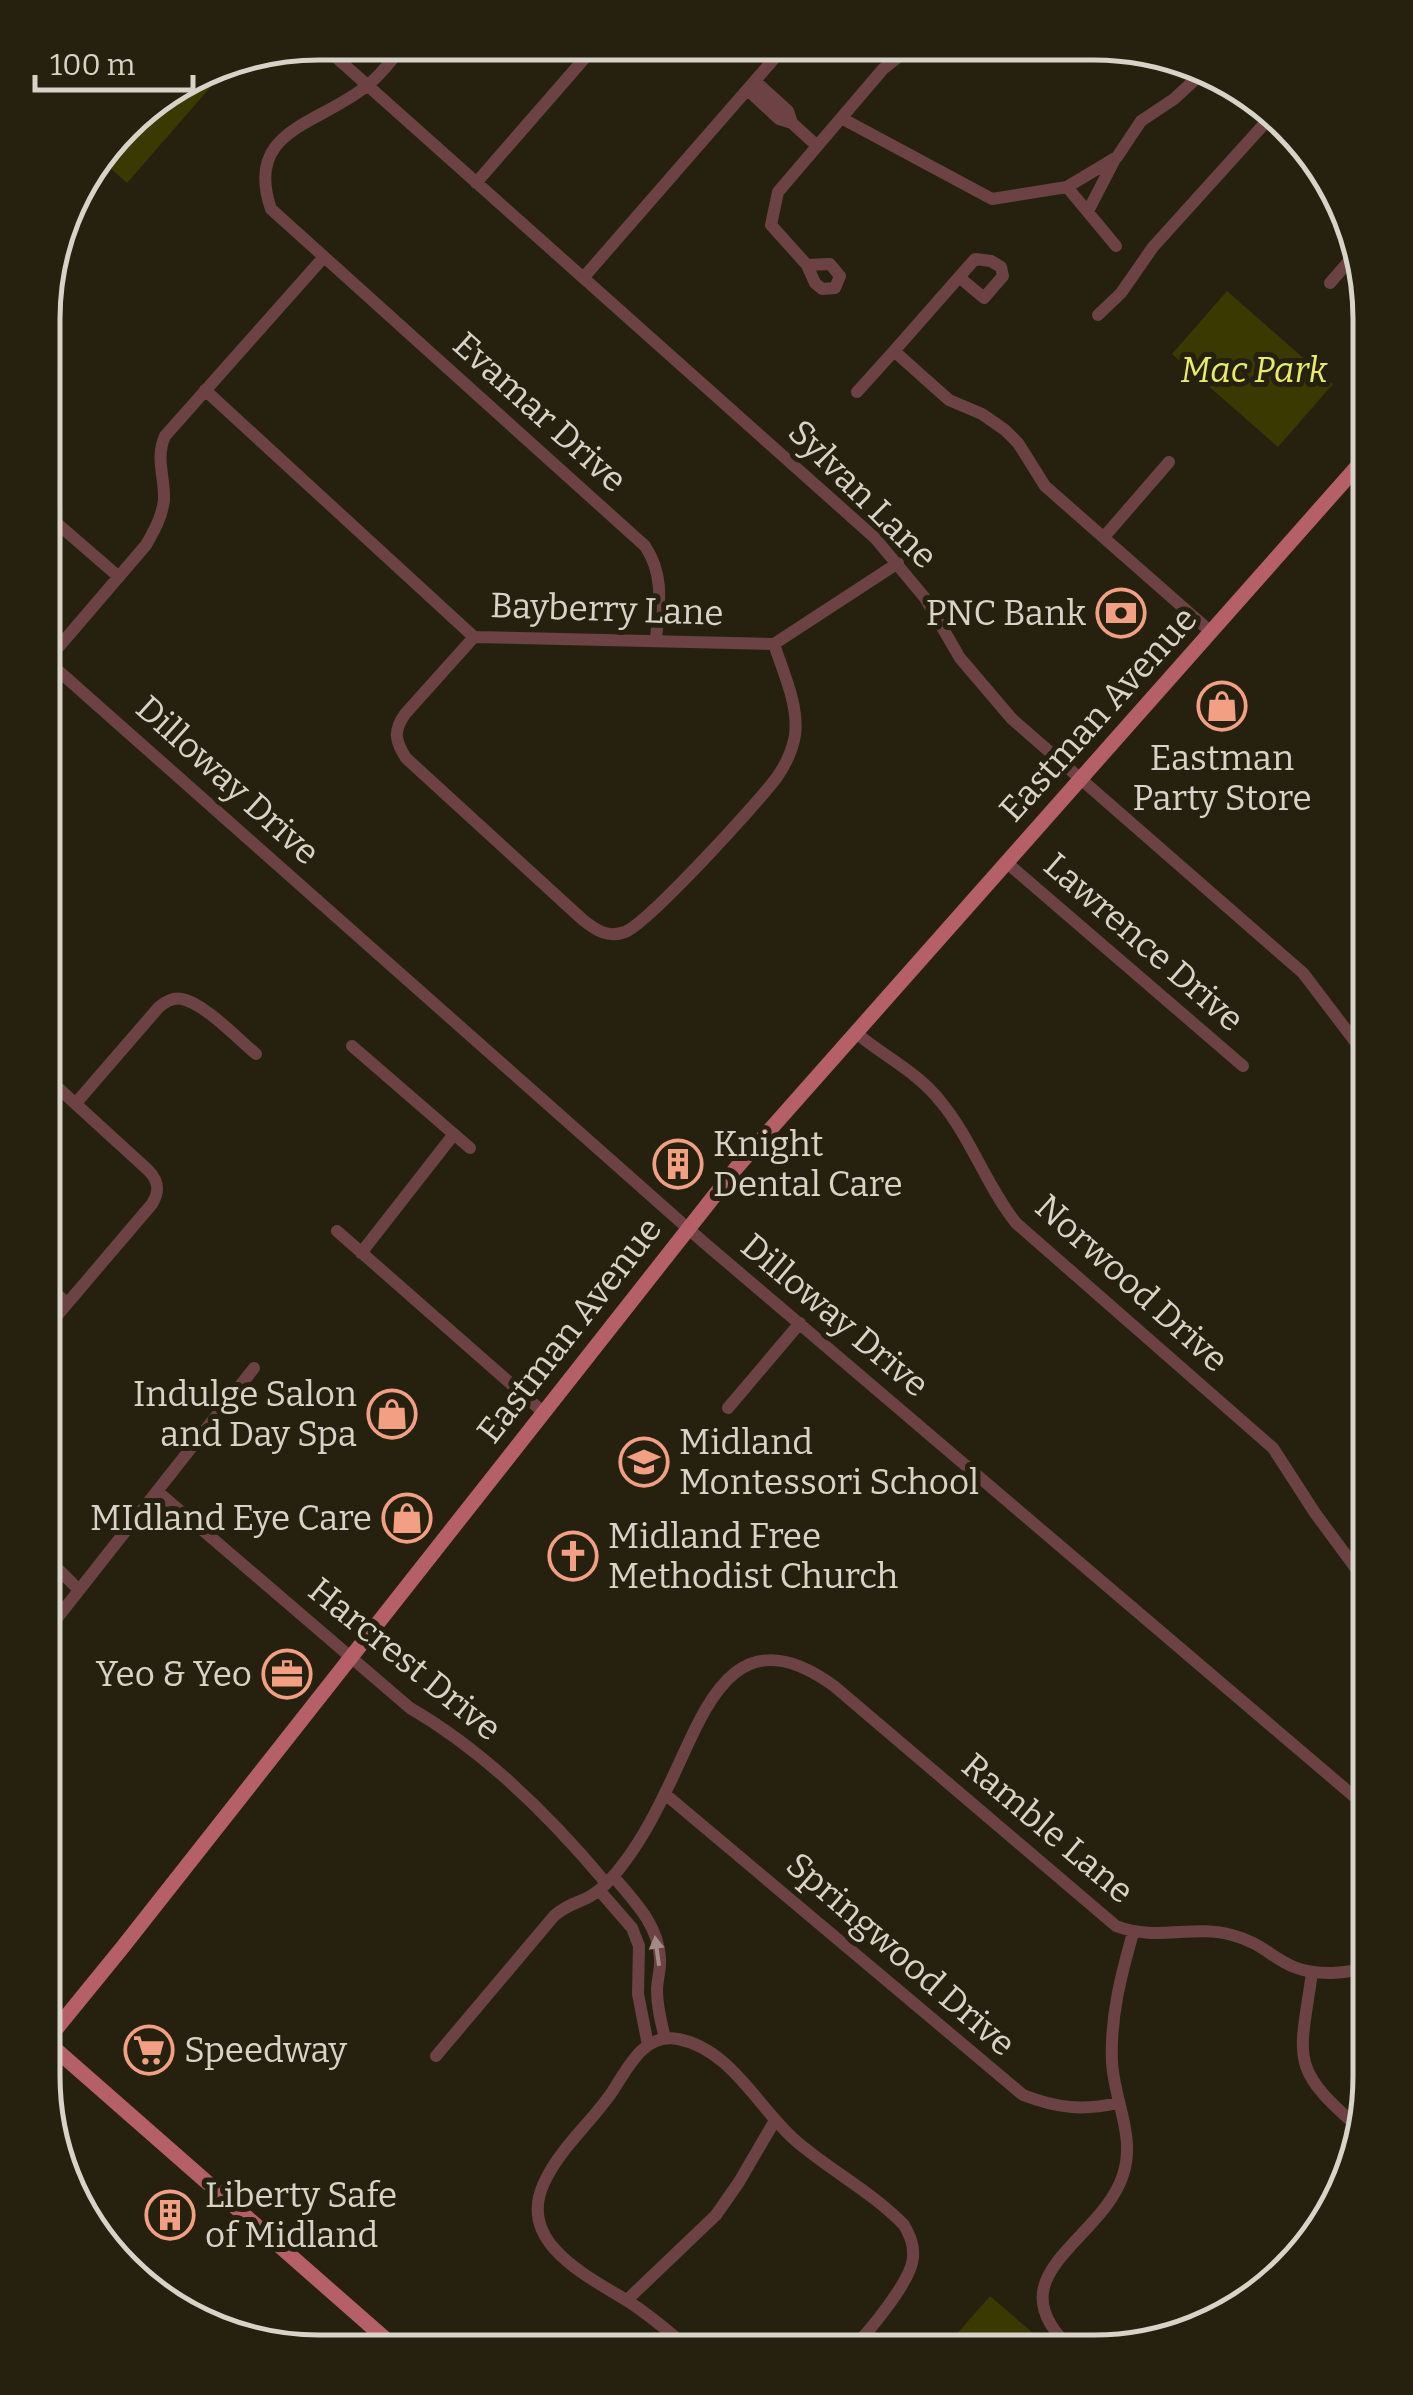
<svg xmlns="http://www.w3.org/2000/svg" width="1413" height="2395" font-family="Bitter,serif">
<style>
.park{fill:#393901}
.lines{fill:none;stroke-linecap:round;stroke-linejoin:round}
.minor{stroke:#6c4245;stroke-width:12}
.major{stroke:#b56067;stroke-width:15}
.oneway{fill:#a28a86}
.labels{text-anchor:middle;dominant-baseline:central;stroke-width:10;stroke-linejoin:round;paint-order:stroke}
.park-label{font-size:35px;font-style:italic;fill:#e9ec62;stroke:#26210f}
.street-label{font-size:35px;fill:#d7d3c8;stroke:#26210f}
.poi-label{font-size:35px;fill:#d7d3c8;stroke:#26210f;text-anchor:start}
.rim{fill:none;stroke:#d7d3c8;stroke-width:5}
</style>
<rect width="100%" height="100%" fill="#26210f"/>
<path class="park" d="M235 59 127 183 100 159 136 111 213 63Z
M1227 291 1333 384 1278 447 1172 354Z
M990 2296 1055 2352H941Z"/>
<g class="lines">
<path class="minor" d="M320 43 875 538 925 598 960 658 1012 719 1303 973 1370 1061
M406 43C394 56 383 73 369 84 321 125 243 128 271 209L645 546C665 576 659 605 656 639
M755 81 788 111 792 123 816 145
M748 90 779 119 792 123
M843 119 992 199 1067 187 1117 157 1141 121 1174 99 1201 74
M476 183 597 44
M1067 187 1116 246
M1088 211 1115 159
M807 265 830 264 840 276 835 288 822 289 815 283 807 265 771 225 778 192 883 69 912 46
M584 277 786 45
M959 277 984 298 1003 276 1001 267 991 261 975 259 894 351 949 400 982 414 1005 430 1018 443 1045 486 1211 632
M1330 283 1357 252
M1098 315 1121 293 1153 247 1266 122 1273 109
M205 390 474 637 774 644 898 563
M857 392 894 351
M45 513 119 577
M1104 537 1169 462
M474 637 405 714C393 731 395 741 406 758L583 920C597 931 608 938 625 932 648 923 759 802 777 777 785 766 793 749 795 735 799 705 783 672 774 644
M44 658 701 1240 1370 1810
M44 664 146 545C154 531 162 517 164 500 165 477 155 458 165 436L323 258
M1006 862 1243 1066
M44 866 50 871
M855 1032C883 1056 918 1072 941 1102 972 1140 986 1185 1016 1223L1273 1448 1315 1513 1360 1574 1370 1582
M352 1046 470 1148
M76 1103 159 1007C165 1002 173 997 182 999 204 1003 238 1039 256 1054
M337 1231 543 1412
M361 1253 454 1134
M44 1283 67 1303
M43 1332 152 1204C160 1191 159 1181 148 1170L44 1075
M728 1408 800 1323
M157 1491 410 1708C486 1752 550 1816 606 1883
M43 1554 79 1590
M43 1636 254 1368
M665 1794 1023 2095C1057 2108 1082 2111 1118 2103
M613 1876C634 1901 658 1924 660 1958 661 1969 657 1980 657 1990 657 2007 661 2022 665 2038
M599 1890 632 1928 639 1946 638 1994 648 2045
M1312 1973C1300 2058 1288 2067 1358 2127
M436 2056 554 1916C565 1906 574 1904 587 1898 603 1890 616 1874 626 1860 641 1840 654 1816 665 1793 702 1721 728 1609 834 1686L1116 1926C1157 1942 1193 1924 1232 1935 1275 1946 1278 1974 1332 1973 1345 1972 1359 1971 1370 1965
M627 2300 716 2215 739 2182 774 2122
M692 2351C671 2334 649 2314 626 2300 587 2276 516 2242 544 2183 559 2149 591 2123 612 2092 628 2068 643 2033 678 2039 731 2049 758 2108 796 2141 831 2171 872 2192 904 2225 910 2236 914 2244 913 2257 912 2281 867 2334 849 2352
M1075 2352C988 2276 1101 2243 1123 2175 1136 2136 1114 2101 1112 2062 1110 2018 1121 1975 1133 1933"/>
<path class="major" d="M46 2041 398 2350
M43 2045 122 1948 737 1167 1370 452"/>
</g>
<defs><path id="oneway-solid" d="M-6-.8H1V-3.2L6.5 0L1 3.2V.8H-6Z" transform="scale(2.5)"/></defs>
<use class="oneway" href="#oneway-solid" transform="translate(657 1951) rotate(-98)"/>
<defs>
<g id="bank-ring" transform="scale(2.5)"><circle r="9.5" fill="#26210f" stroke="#f39f84" stroke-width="1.5"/><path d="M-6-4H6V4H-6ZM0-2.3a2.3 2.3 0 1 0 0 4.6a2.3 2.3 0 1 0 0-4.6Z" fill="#f39f84"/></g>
<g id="shop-ring" transform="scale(2.5)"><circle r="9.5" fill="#26210f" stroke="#f39f84" stroke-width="1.5"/><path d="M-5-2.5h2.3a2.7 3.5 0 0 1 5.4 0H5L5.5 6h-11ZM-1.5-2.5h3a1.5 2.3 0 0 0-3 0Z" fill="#f39f84"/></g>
<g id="building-ring" transform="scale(2.5)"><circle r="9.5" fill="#26210f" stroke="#f39f84" stroke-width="1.5"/><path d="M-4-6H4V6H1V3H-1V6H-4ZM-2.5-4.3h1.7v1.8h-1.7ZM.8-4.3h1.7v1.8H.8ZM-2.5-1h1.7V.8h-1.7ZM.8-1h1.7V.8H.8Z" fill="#f39f84"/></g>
<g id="school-ring" transform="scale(2.5)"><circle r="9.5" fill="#26210f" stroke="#f39f84" stroke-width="1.5"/><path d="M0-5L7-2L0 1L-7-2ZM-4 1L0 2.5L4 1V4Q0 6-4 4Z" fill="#f39f84"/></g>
<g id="church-ring" transform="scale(2.5)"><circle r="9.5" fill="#26210f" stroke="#f39f84" stroke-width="1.5"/><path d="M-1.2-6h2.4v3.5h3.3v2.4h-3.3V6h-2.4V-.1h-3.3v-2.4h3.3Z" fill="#f39f84"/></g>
<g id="office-ring" transform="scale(2.5)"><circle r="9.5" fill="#26210f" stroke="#f39f84" stroke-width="1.5"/><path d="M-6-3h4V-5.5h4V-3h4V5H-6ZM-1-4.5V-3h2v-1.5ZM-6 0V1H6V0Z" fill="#f39f84"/></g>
<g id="supermarket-ring" transform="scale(2.5)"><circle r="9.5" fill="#26210f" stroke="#f39f84" stroke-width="1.5"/><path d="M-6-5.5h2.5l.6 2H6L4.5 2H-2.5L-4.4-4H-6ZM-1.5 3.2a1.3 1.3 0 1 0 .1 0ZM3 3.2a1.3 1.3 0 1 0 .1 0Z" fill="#f39f84"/></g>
</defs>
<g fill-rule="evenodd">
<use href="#bank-ring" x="1121" y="613"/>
<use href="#shop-ring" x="1222" y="706"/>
<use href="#building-ring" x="678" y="1164"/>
<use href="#shop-ring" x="392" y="1414"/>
<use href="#school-ring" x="644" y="1462"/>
<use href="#shop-ring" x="407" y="1518"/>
<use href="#church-ring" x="573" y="1556"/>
<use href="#office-ring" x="287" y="1674"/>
<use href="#supermarket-ring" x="149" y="2050"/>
<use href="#building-ring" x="170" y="2215"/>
</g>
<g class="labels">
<g class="park-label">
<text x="1254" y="370">Mac Park</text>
</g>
<g class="street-label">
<text transform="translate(540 412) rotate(42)">Evamar Drive</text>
<text transform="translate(863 494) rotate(45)">Sylvan Lane</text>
<text transform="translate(607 609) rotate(2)">Bayberry Lane</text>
<text transform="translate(1098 714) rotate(-48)">Eastman Avenue</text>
<text transform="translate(228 780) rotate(42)">Dilloway Drive</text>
<text transform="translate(1144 942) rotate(41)">Lawrence Drive</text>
<text transform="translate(1132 1283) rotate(42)">Norwood Drive</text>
<text transform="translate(835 1315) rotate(40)">Dilloway Drive</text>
<text transform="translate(569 1330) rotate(-52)">Eastman Avenue</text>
<text transform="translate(405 1659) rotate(39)">Harcrest Drive</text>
<text transform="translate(1048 1828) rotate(40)">Ramble Lane</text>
<text transform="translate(901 1954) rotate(41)">Springwood Drive</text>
</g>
<g class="poi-label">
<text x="1086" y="613" text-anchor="end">PNC Bank</text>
<text x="1222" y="758" text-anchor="middle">Eastman<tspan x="1222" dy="40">Party Store</tspan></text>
<text x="713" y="1144">Knight<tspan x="713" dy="40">Dental Care</tspan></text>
<text x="357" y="1394" text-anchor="end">Indulge Salon<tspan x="357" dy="40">and Day Spa</tspan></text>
<text x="679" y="1442">Midland<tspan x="679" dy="40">Montessori School</tspan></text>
<text x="372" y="1518" text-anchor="end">MIdland Eye Care</text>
<text x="608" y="1536">Midland Free<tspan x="608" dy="40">Methodist Church</tspan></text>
<text x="252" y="1674" text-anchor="end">Yeo &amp; Yeo</text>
<text x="184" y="2050">Speedway</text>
<text x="205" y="2195">Liberty Safe<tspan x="205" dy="40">of Midland</tspan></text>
</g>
</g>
<path d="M0 0H1413V2395H0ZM319 60H1094A259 259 0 0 1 1353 319V2076A259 259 0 0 1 1094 2335H319A259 259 0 0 1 60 2076V319A259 259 0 0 1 319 60Z" fill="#26210f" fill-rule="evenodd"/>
<path class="rim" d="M319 60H1094A259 259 0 0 1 1353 319V2076A259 259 0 0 1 1094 2335H319A259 259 0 0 1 60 2076V319A259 259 0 0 1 319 60Z"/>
<path d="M35 75v15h158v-15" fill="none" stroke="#d7d3c8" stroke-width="5"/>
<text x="50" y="75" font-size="30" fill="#d7d3c8" stroke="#26210f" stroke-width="8" paint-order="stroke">100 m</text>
</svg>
